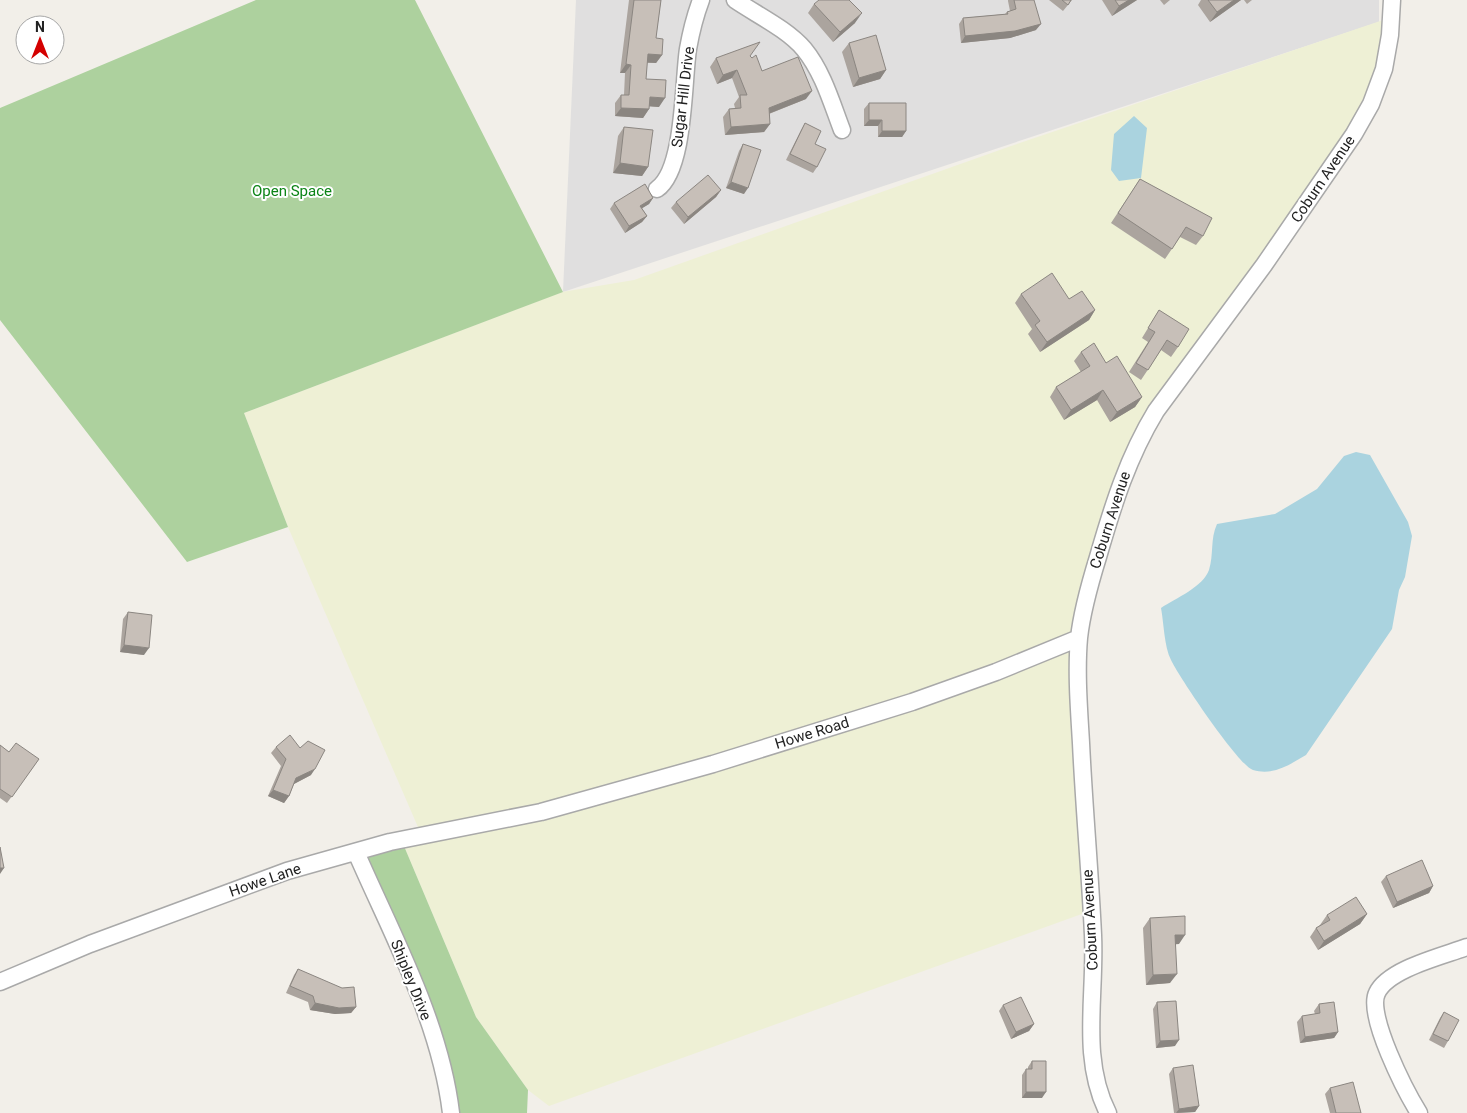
<svg xmlns="http://www.w3.org/2000/svg" width="1467" height="1113" font-family="Roboto,sans-serif">
<style>
.residential{fill:#e0dfdf}
.farmland{fill:#eef0d5}
.forest{fill:#add19e}
.water{fill:#aad3df}
.lines{fill:none;stroke-linecap:round;stroke-linejoin:round}
.street-casing{stroke:#a9a9a9;stroke-width:19}
.street{stroke:#fff;stroke-width:16}
.wall{fill:#aba49e}
.shaded-wall{fill:#8b8681}
.building{fill:#c7bfb8;stroke:#8b8681}
.labels{text-anchor:middle;dominant-baseline:central;stroke-width:4;stroke-linejoin:round;paint-order:stroke}
.street-label{font-size:15px;fill:#222;stroke:#fff}
.park-label{font-size:15px;fill:#0c8416;stroke:#fff}
</style>
<rect width="100%" height="100%" fill="#f2efe9"/>
<path class="residential" d="M576 0H1379V22L563 292Z"/>
<path class="farmland" d="M1392 17 1378 89 1138 440 1079 638 1090 911 549 1106 528 1090 476 1017 401 839 421 834 288 527 244 413 562 292 634 280 1011 146Z"/>
<path class="forest" d="M256 0H415L563 292 244 413 288 527 187 562 0 320V108Z
M401 839 476 1017 528 1090 527 1113H451L448 1087 356 852Z"/>
<path class="water" d="M1134 116 1147 128 1141 178 1119 181 1111 170 1114 134Z
M1356 452 1370 455 1408 522 1412 536 1405 577 1399 590 1392 629 1306 755C1289 765 1273 776 1253 770 1239 766 1179 677 1171 660 1164 646 1164 624 1161 608 1176 598 1203 587 1209 570 1214 554 1210 539 1217 524L1275 514 1317 489 1344 456Z"/>
<g class="lines">
<g class="street-casing">
<path id="street" d="M735 0C757 15 787 29 804 49 823 72 832 104 842 130
M657 189C685 170 683 81 688 49 691 32 695 16 701 0
M356 852C392 935 440 1021 451 1113
M0 982 90 944 287 871 390 842 541 812 713 764 912 702 996 672 1079 638
M1108 1113C1080 1058 1096 995 1093 935 1090 871 1084 807 1081 743 1079 709 1076 672 1079 638 1082 610 1090 583 1098 557 1113 505 1128 457 1156 411L1264 265 1354 134 1371 104 1384 69 1390 35 1392 0
M1419 1113C1406 1092 1366 1015 1377 993 1388 969 1443 956 1467 947"/>
</g>
<use href="#street" class="street"/>
</g>
<path class="wall" d="M629 0H661L656 38 662 55 656 63H647L646 79 659 107 649 106V109L643 118 615 116V103L621 95H624L625 73H620Z
M1008 0H1034L1036 30 1010 38 961 43 959 24 963 18 1005 14 1007 12 1010 11 1008 1Z
M1049 0H1072L1063 11Z
M1102 0H1137L1112 16Z
M1160 0H1170L1164 5Z
M1201 0H1241L1210 22 1198 5Z
M1244 0H1252L1247 4Z
M814 4 855 23 833 42 808 13Z
M849 43 886 70 880 79 853 87 842 52Z
M750 56 762 71 806 99 769 114 770 124 764 132 725 135 723 117 729 109 735 108 734 104 739 97 732 78 717 84 710 67 716 58Z
M869 103 906 131 902 137H878V126H864V109Z
M805 123 815 144 817 167 813 173 786 160 801 130Z
M624 127 648 167 642 176 613 173 618 136Z
M743 144 744 194 726 188 739 151Z
M1140 179 1203 236 1196 245 1180 237 1165 259 1111 223Z
M721 190 716 197 684 224 671 208 676 202Z
M653 198 649 204 642 208 647 216 642 222 625 233 610 209 614 203Z
M1021 294 1069 299 1095 310 1089 320 1040 352 1028 334 1032 329 1015 303Z
M1159 310 1178 347 1171 357 1161 350 1141 380 1129 372 1148 342 1142 338Z
M1081 352 1106 363 1142 397 1135 407 1110 422 1097 400 1064 420 1050 397 1056 387 1081 372 1074 361Z
M128 612 144 655 120 652 123 619Z
M0 745 9 752 39 759 7 803 0 798Z
M276 747 311 775 294 784 289 796 284 803 268 796 281 766 271 753Z
M1386 876 1433 886 1429 893 1393 908 1381 882Z
M1367 914 1360 924 1318 950 1310 937 1316 928 1320 925 1327 915Z
M1150 918 1179 944H1175L1170 983 1146 985 1143 928Z
M298 969 356 1007 351 1013 335 1014 310 1010 308 1002 286 993 294 975Z
M1157 1002 1175 1046 1156 1048 1153 1009Z
M1319 1004 1338 1032 1334 1038 1300 1043 1297 1022 1302 1016 1315 1014 1314 1011Z
M1003 1005 1034 1024 1029 1031 1011 1039 999 1011Z
M1444 1012 1448 1041 1444 1048 1429 1040 1440 1018Z
M1032 1061 1042 1098H1022V1075L1026 1069H1028V1067Z
M1173 1068 1199 1106 1195 1112 1174 1113 1169 1074Z
M1330 1088 1361 1113H1330L1325 1094Z"/>
<path class="shaded-wall" d="M1129 0H1137L1112 16 1119 6Z
M1234 0H1241L1210 22 1217 12Z
M862 13 855 23 833 42 840 32Z
M1041 24 1036 30 1010 38 961 43 965 36Z
M648 54 662 55 656 63 642 62Z
M626 64 631 65 625 73H620Z
M737 70 732 78 717 84 723 75Z
M886 70 880 79 853 87 859 78Z
M812 91 806 99 763 116 769 108Z
M650 97 665 98 659 107 644 106Z
M621 108 649 109 643 118 615 116Z
M869 120H882L878 126H864Z
M770 124 764 132 725 135 731 127Z
M882 131H906L902 137H878Z
M620 163 648 167 642 176 613 173Z
M731 182 748 188 744 194 726 188Z
M721 190 716 197 684 224 688 217Z
M653 198 649 204 636 212 640 206Z
M647 216 642 222 625 233 629 226Z
M1095 310 1089 320 1040 352 1047 342Z
M1103 390 1097 400 1064 420 1071 410Z
M1142 397 1135 407 1110 422 1117 412Z
M124 645 149 648 144 655 120 652Z
M315 769 311 775 292 785 296 778Z
M273 790 289 796 284 803 268 796Z
M0 868H4L0 874Z
M1433 886 1429 893 1393 908 1397 902Z
M1367 914 1360 924 1318 950 1324 941Z
M1175 935H1185L1179 944 1168 945Z
M1177 974 1170 983 1146 985 1153 975Z
M315 1003 356 1007 351 1013 335 1014 310 1010Z
M1034 1024 1029 1031 1011 1039 1016 1032Z
M1338 1032 1334 1038 1300 1043 1305 1037Z
M1179 1040 1175 1046 1156 1048 1160 1041Z
M1026 1092H1046L1042 1098H1022Z
M1199 1106 1195 1112 1176 1113 1179 1109Z"/>
<path class="building" d="M634 0H661L656 38 663 39 662 55 648 54 646 79 666 80 665 98 650 97 649 109 621 108V95H629L631 65 626 64Z
M819 0H849L862 13 840 32 814 4Z
M1014 0H1034L1041 24 1015 31 965 36 963 18 1008 14 1007 12 1016 9Z
M1062 0H1071L1068 5Z
M1115 0H1129L1119 6Z
M1208 0H1234L1217 12Z
M876 35 886 70 859 78 849 43Z
M760 42 750 56 752 58 756 55 762 71 798 57 812 91 769 108 770 124 731 127 729 109 741 108 740 95H747L737 70 723 75 716 58Z
M869 103H906V131H882V120H869Z
M805 123 821 131 815 144 826 149 817 167 790 154Z
M624 127 653 130 648 167 620 163Z
M743 144 761 150 748 188 731 182Z
M708 175 721 190 688 217 676 202Z
M1140 179 1212 218 1203 236 1186 227 1172 249 1118 213Z
M645 184 653 198 640 206 647 216 629 226 614 203Z
M1052 273 1069 299 1082 291 1095 310 1047 342 1035 325 1040 321 1021 294Z
M1159 310 1189 329 1178 347 1167 340 1148 370 1136 363 1155 332 1148 328Z
M1094 343 1106 363 1117 356 1142 397 1117 412 1103 390 1071 410 1056 387 1090 366 1081 352Z
M128 612 152 615 149 648 124 645Z
M290 735 300 748 308 741 325 750 315 769 296 778 289 796 273 790 286 759 276 747Z
M16 743 39 759 12 797 0 789V745L9 752Z
M0 847 4 868H0Z
M1422 860 1433 886 1397 902 1386 876Z
M1356 897 1367 914 1324 941 1316 928 1330 920 1327 915Z
M1185 916V935H1175L1177 974 1153 975 1150 918Z
M298 969 342 988 354 987 356 1007 339 1008 315 1003 313 996 290 986Z
M1021 997 1034 1024 1016 1032 1003 1005Z
M1176 1001 1179 1040 1160 1041 1157 1002Z
M1334 1002 1338 1032 1305 1037 1302 1016 1320 1013 1319 1004Z
M1444 1012 1459 1020 1448 1041 1433 1034Z
M1032 1061H1046V1092H1026V1069H1032Z
M1193 1065 1199 1106 1179 1109 1173 1068Z
M1353 1082 1361 1113H1336L1330 1088Z"/>
<g class="labels">
<g class="street-label">
<text transform="translate(683 97) rotate(-83)">Sugar Hill Drive</text>
<text transform="translate(1323 179) rotate(-56)">Coburn Avenue</text>
<text transform="translate(1110 520) rotate(-72)">Coburn Avenue</text>
<text transform="translate(812 733) rotate(-17)">Howe Road</text>
<text transform="translate(265 880) rotate(-19)">Howe Lane</text>
<text transform="translate(1090 920) rotate(-93)">Coburn Avenue</text>
<text transform="translate(411 980) rotate(68)">Shipley Drive</text>
</g>
<g class="park-label">
<text x="292" y="191">Open Space</text>
</g>
</g>
<g transform="translate(40 40)"><circle r="24" fill="#ffffff" stroke="#a7a7a7"/>
<path d="M0-4L9 19L0 12L-9 19Z" fill="#d40000"/>
<text y="-8" font-size="14" font-weight="bold" text-anchor="middle" fill="#222222">N</text>
</g>
</svg>
